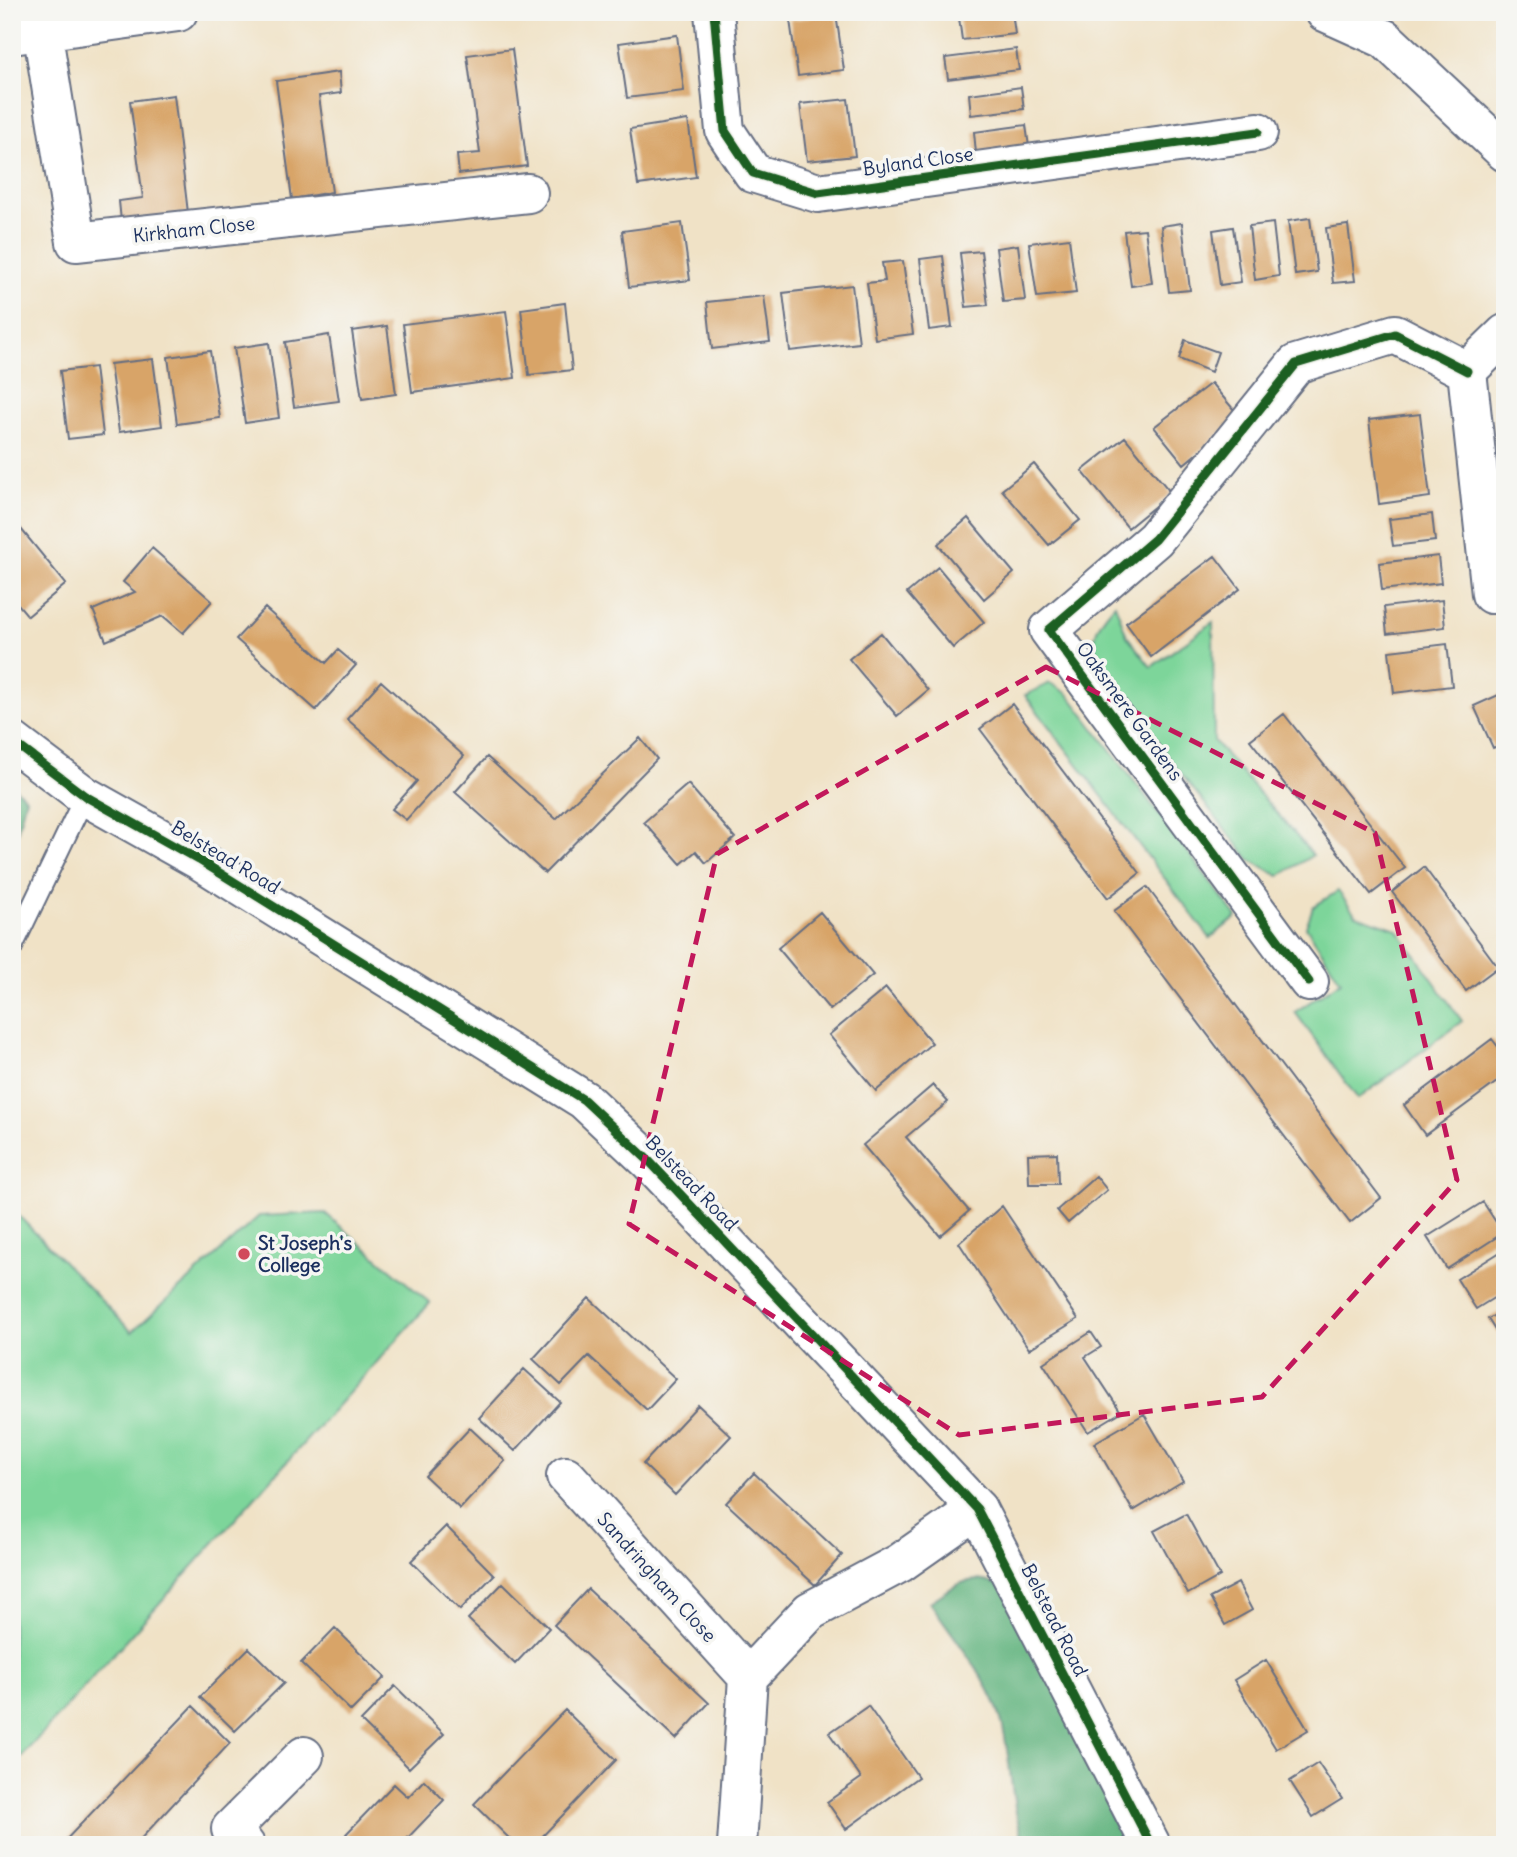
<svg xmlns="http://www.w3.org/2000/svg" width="1517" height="1857" font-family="Delius,sans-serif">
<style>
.green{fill:#7dd59a;stroke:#4c827c;stroke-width:2}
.forest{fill:#66b682;stroke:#407270;stroke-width:2}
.building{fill:#d8a468}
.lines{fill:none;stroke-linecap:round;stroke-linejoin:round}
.service-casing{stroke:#666e82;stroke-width:23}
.minor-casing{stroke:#666e82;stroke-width:42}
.tertiary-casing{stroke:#666e82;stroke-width:42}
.service{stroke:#fff;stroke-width:19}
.minor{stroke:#fff;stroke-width:38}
.tertiary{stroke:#fff;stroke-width:38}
.cycleway-casing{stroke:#f6f6f2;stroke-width:13}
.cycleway{stroke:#1b5e20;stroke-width:9}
.marked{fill:none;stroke:#c2185b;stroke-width:5;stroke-dasharray:14 9;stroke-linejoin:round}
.poi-dot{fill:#d1495b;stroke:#f6f6f2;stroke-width:2.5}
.labels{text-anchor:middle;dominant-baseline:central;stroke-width:7;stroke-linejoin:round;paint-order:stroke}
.street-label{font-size:19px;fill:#1b2f5e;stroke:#f6f6f2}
.poi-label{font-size:19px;font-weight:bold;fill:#1b2f5e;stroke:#f6f6f2;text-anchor:start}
</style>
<rect width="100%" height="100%" fill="#f6f6f2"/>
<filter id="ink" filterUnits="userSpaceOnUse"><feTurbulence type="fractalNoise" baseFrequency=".0143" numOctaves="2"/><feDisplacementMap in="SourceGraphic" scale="14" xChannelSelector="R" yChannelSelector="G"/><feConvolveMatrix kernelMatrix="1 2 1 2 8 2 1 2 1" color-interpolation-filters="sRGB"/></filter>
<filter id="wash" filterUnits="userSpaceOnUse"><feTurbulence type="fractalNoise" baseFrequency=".00686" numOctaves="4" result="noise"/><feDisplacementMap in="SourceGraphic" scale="28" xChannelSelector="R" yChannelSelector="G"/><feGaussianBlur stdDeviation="1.57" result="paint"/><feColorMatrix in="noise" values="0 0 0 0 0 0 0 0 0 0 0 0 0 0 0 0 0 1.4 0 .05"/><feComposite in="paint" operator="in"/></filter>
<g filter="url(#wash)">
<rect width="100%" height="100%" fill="#f0e2c6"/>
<path class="green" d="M1115 604 1127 636 1151 667 1213 622 1214 741 1313 855 1279 876 1249 859 1104 677C1091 643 1089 632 1115 604Z
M1050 683 1068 694 1237 917 1210 938 1025 695Z
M1338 891 1356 915 1397 929 1462 1021 1358 1099 1295 1012 1341 981 1306 927 1313 907Z
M12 1209 132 1332 259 1216 325 1213 430 1303 12 1767Z"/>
<path class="forest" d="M12 785 26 798 12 852Z
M1004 1577 1154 1845H1025C1010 1805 1012 1764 1002 1723 992 1682 953 1637 930 1602 952 1588 967 1573 994 1584Z"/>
<g id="blocks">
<path class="building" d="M1012 12 1015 34 962 40 959 18Z
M836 14 844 70 798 76 790 20Z
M677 35 684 91 627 98 619 43Z
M512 49 527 166 459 174 457 155 480 153 467 55Z
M1016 49 1019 70 948 79 945 58Z
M339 72 341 93 319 96 332 192 292 199 276 81Z
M1021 87 1024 109 971 115 969 94Z
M174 95 188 213 121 221 119 201 143 198 130 101Z
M848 99 855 156 807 161 800 104Z
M688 120 696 177 638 185 630 129Z
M1026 125 1029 147 976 153 974 132Z
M1310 218 1317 272 1295 275 1288 221Z
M682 223 690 280 629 287 622 231Z
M1182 223 1190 290 1169 292 1161 226Z
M1273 223 1279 276 1255 280 1249 226Z
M1348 225 1355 281 1333 283 1326 228Z
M1233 227 1241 282 1220 285 1213 230Z
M1145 229 1152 283 1131 286 1124 231Z
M1069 238 1076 293 1037 297 1029 243Z
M1018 245 1025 300 1003 302 996 248Z
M981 251 988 305 966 307 960 253Z
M943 256 952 327 929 330 920 259Z
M903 261 913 334 875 339 867 283 885 281 882 263Z
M852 285 859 343 790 351 783 293Z
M764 296 770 342 712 349 707 302Z
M565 303 572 370 529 375 521 309Z
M506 311 515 378 412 392 403 324Z
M387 326 396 394 362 399 352 331Z
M329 335 339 401 294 407 285 342Z
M1185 340 1218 352 1211 372 1179 359Z
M269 343 279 418 245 423 234 348Z
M210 351 220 418 177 424 168 357Z
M153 359 162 426 119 432 110 364Z
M95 367 103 435 68 439 60 371Z
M1211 383 1240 417 1184 464 1154 427Z
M1420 414 1430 497 1379 504 1369 420Z
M1125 437 1171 493 1128 528 1082 471Z
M1034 464 1080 520 1049 545 1002 490Z
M1432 514 1435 541 1393 546 1389 519Z
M12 518 66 584 28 616 12 597Z
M968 518 1014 573 984 599 938 544Z
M152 548 212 601 183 633 163 616 106 641 93 610 135 592 123 582Z
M1215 556 1240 589 1151 657 1126 623Z
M1438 556 1441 583 1382 590 1379 563Z
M938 567 984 622 953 648 907 593Z
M1442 600 1445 627 1387 634 1384 607Z
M265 608 326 663 338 650 356 665 316 710 236 639Z
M881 633 928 690 897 716 849 659Z
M1447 644 1452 686 1394 693 1389 651Z
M381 681 464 756 406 820 392 809 417 781 347 719Z
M1505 692V743L1493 748 1474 706Z
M1012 704 1140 873 1108 898 980 729Z
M1284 714 1405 868 1371 894 1250 740Z
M640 738 657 759 545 873 455 792 487 757 556 819Z
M688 784 735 838 706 863 696 851 681 864 644 822Z
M1424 867 1498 967 1466 991 1392 892Z
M1147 887 1381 1198 1350 1223 1114 911Z
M820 912 873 975 830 1010 778 948Z
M886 988 932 1043 876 1091 829 1035Z
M1492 1039 1499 1048 1505 1044V1076L1425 1135 1404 1105Z
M933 1085 948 1102 906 1137 969 1211 940 1236 863 1145Z
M1057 1153 1058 1184H1029L1028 1154Z
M1096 1176 1107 1190 1068 1223 1057 1210Z
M1483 1202 1503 1233 1447 1269 1427 1237Z
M1002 1206 1078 1319 1029 1349 959 1243Z
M1505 1249V1291L1476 1309 1457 1279Z
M589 1298 676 1379 647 1410 589 1356 561 1385 533 1359Z
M1505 1309V1346L1488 1319Z
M1091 1332 1101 1347 1085 1357 1121 1412 1088 1432 1043 1363Z
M524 1369 560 1402 515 1451 479 1418Z
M698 1405 731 1436 675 1495 643 1464Z
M1144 1414 1183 1481 1133 1511 1094 1443Z
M470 1428 505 1461 460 1509 425 1476Z
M754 1473 842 1555 815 1585 726 1503Z
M1186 1514 1220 1576 1188 1594 1154 1531Z
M446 1526 494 1575 460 1610 411 1561Z
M503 1583 549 1628 515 1664 468 1619Z
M1238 1583 1252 1610 1225 1625 1210 1598Z
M588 1589 709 1703 676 1739 554 1625Z
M335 1628 385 1677 351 1711 301 1663Z
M249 1648 284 1683 235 1731 200 1697Z
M1266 1660 1308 1730 1276 1749 1234 1680Z
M395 1686 444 1734 409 1768 361 1721Z
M193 1706 230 1743 135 1845H61Z
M868 1706 918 1777 846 1829 827 1802 861 1778 829 1733Z
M565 1710 616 1760 534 1845H516L474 1804Z
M1318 1763 1342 1799 1313 1817 1290 1781Z
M424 1780 444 1800 401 1845H357L346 1834 394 1784 408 1797Z"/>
</g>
</g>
<g filter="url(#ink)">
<use href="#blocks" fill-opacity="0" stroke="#666e82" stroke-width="2"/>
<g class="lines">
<g class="service-casing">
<path id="service" d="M12 948 85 796"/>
</g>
<g class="minor-casing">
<path id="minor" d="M714 12 725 131 753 173 818 193 1258 132
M42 29 76 242 528 193
M1491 594 1467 371 1505 334
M1309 982 1049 630 1155 539 1296 364 1395 334 1467 371
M566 1476 748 1677
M245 1845 231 1829 304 1756
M737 1845 748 1677 810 1611 900 1563 977 1509"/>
</g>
<g class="tertiary-casing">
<path id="tertiary" d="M1325 12 1385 39 1505 152
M12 35 178 12
M12 741 85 796 199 860 584 1100 650 1162 977 1509 1151 1845"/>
</g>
<use href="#service" class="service"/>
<use href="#minor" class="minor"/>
<use href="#tertiary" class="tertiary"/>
<g class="cycleway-casing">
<path id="cycleway" d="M714 12 725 131 753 173 818 193 1258 132
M12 741 85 796 199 860 584 1100 650 1162 977 1509 1151 1845
M1309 982 1049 630 1155 539 1296 364 1395 334 1467 371"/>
</g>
<use href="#cycleway" class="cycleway"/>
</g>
</g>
<path class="marked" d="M1046 667 1375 833 1457 1180 1262 1397 959 1435 629 1224 717 854Z"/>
<circle class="poi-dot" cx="244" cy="1254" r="7"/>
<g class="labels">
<g class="street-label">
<text transform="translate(918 161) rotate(-8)">Byland Close</text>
<text transform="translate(194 229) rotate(-6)">Kirkham Close</text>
<text transform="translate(1130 711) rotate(54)">Oaksmere Gardens</text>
<text transform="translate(226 857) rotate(31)">Belstead Road</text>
<text transform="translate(692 1183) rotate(46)">Belstead Road</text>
<text transform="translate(657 1577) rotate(48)">Sandringham Close</text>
<text transform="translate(1055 1620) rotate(63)">Belstead Road</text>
</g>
<g class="poi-label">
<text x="258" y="1243">St Joseph's<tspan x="258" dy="22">College</tspan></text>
</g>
</g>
<rect width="1517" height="1857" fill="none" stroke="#f6f6f2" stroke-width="42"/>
</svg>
